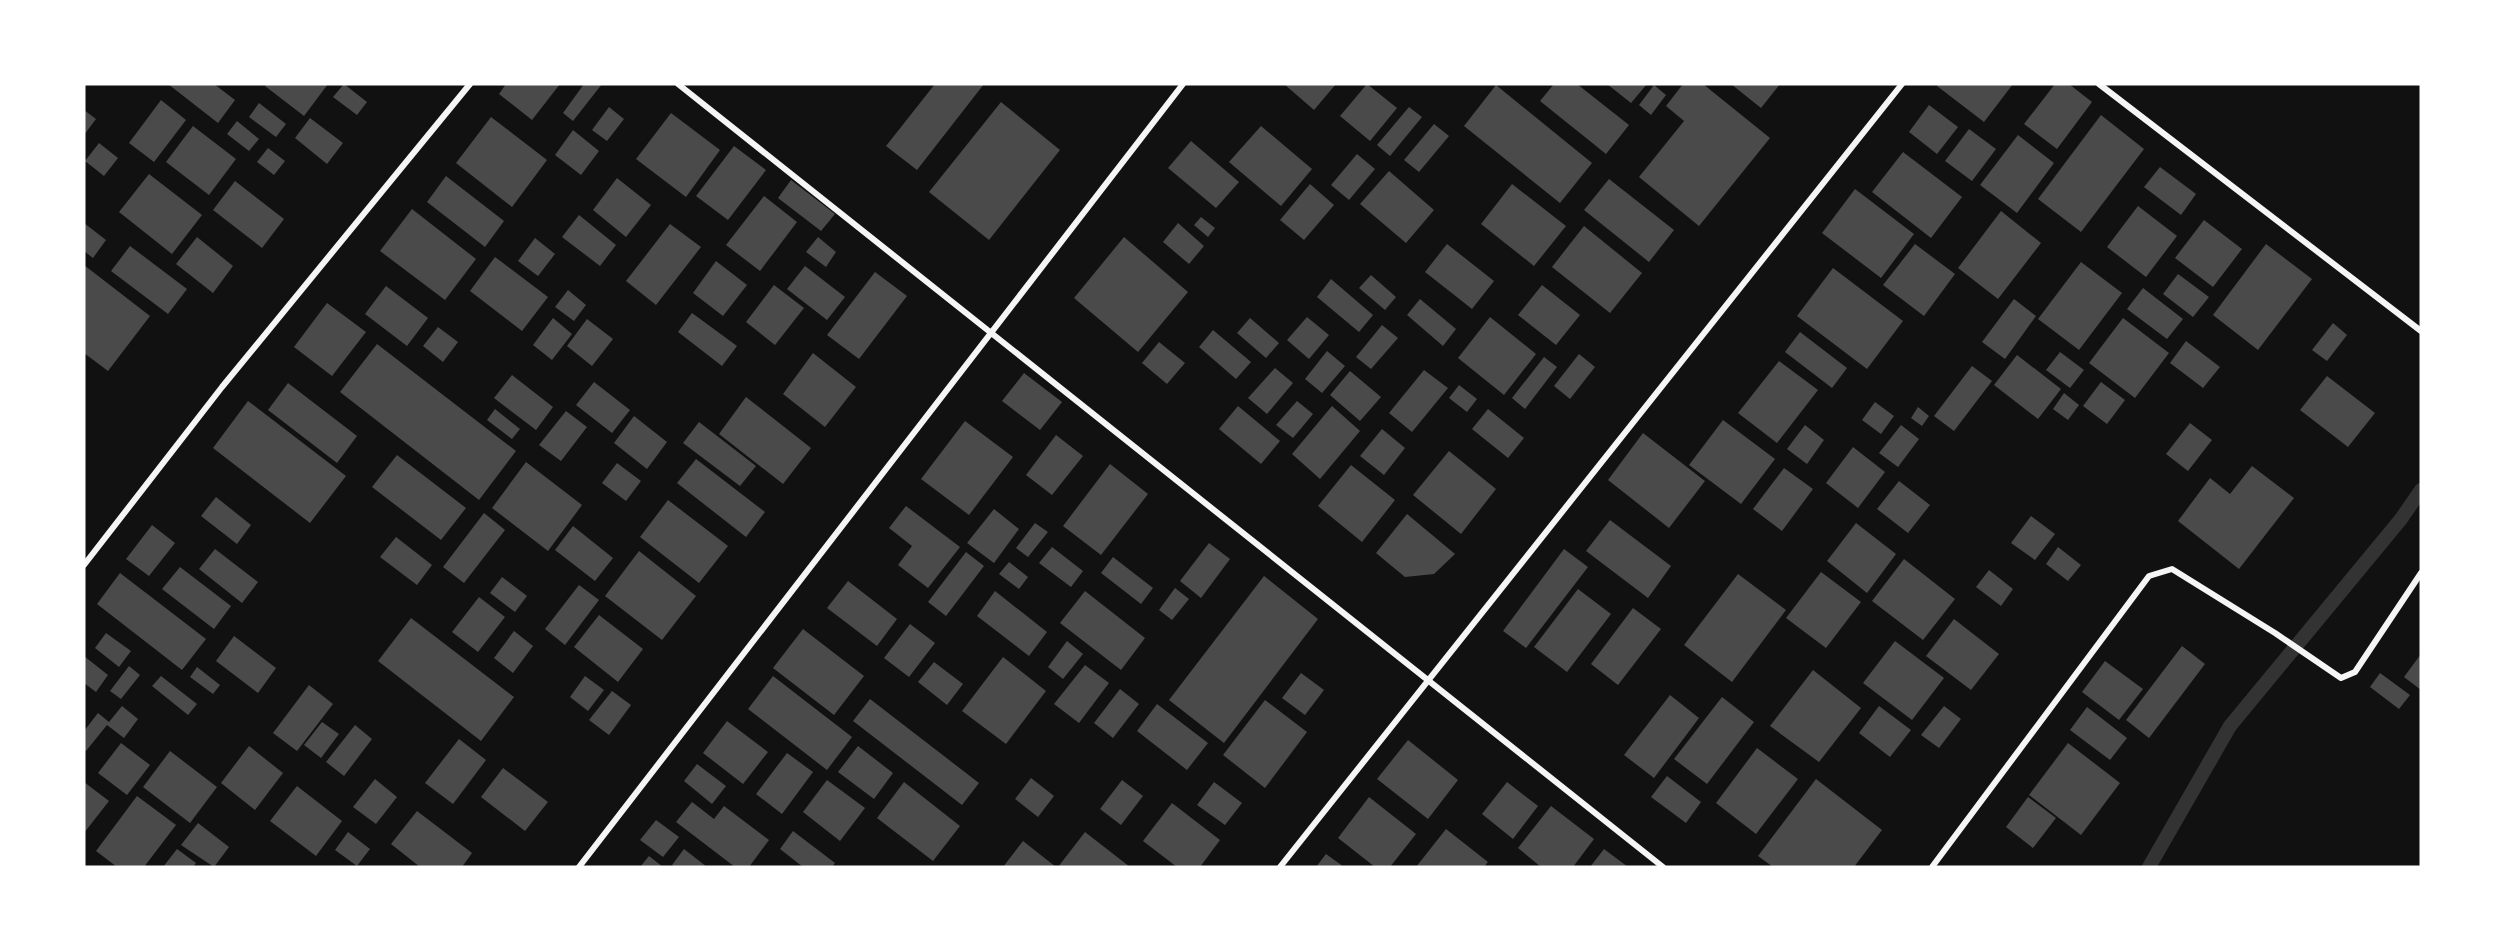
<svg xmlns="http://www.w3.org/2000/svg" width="2505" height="951" font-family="'Work Sans',sans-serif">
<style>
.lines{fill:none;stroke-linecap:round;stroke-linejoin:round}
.stream{stroke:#333;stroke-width:14}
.building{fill:#4a4a4a}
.minor{stroke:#f5f5f5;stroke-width:6}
</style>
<rect width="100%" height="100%" fill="#111"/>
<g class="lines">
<path class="stream" d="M2149 867 2230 726 2401 519 2421 490"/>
</g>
<path class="building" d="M168 84H214L235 100 218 123Z
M267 84H328L304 116 265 86Z
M344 84 367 102 357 115 333 97Z
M506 84H560L532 120 499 94Z
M584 84H602L573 121 563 113Z
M935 84H984L917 170 886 146Z
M1284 84H1336L1314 110Z
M1367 84 1397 108 1370 141 1340 116Z
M1554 84H1577L1629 125 1606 154 1540 101Z
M1607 84H1647L1631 103Z
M1683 84H1703L1770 138 1699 226 1639 177 1684 121 1666 106Z
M1731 84H1780L1761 108Z
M1938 84H2013L1984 122 1937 86Z
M2055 84H2069L2092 102 2057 149 2024 124Z
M1496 85 1592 163 1560 203 1464 126Z
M1654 85 1666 95 1651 115 1639 105Z
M161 100 186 120 154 162 129 143Z
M1001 102 1060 150 989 240 929 192Z
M259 103 286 124 276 137 249 117Z
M1929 105 1958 127 1937 154 1909 132Z
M609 107 624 119 607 141 592 130Z
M1409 107 1422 117 1390 156 1377 145Z
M84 110 96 119 84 135Z
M671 113 720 150 686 197 636 159Z
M2101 115 2144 149 2081 232 2038 199Z
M491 117 547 160 512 207 456 163Z
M310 118 343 143 327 164 295 138Z
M237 121 259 139 249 151 227 134Z
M1434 124 1449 136 1419 172 1404 160Z
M193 126 236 159 209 195 166 162Z
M1261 126 1312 169 1281 206 1229 162Z
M1969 129 1996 149 1972 181 1945 161Z
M573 130 599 151 581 175 555 155Z
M2018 135 2054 163 2017 213 1980 185Z
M1191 141 1239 182 1216 208 1168 168Z
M99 143 118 158 104 176 85 161Z
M734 146 766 170 728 220 696 196Z
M268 148 285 161 274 175 257 162Z
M1903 152 1962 197 1931 238 1872 192Z
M1357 154 1375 169 1349 200 1331 185Z
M2160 167 2196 194 2181 215 2144 187Z
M1389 171 1434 210 1406 243 1360 204Z
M149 174 202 215 172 254 119 212Z
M446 176 504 221 485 247 427 202Z
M617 178 651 205 626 237 593 210Z
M1609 179 1674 230 1649 262 1584 210Z
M791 180 835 214 821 231 778 198Z
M235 181 284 219 262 248 213 210Z
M1310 184 1334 205 1304 240 1280 220Z
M1512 184 1566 226 1534 266 1481 224Z
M1855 189 1914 234 1881 278 1822 233Z
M764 196 797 222 760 271 726 245Z
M2138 206 2177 236 2146 277 2107 247Z
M412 209 476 259 445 300 380 251Z
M2001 211 2041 243 1998 299 1958 268Z
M579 215 616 245 600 266 562 237Z
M1201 217 1215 228 1208 237 1194 225Z
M2204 220 2242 249 2213 287 2175 258Z
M84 223 106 240 93 258 84 251Z
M1178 223 1204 246 1189 264 1163 242Z
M670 224 701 247 656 305 626 281Z
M1584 226 1642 273 1610 313 1552 267Z
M197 237 233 266 213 293 176 264Z
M818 237 836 252 826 267 806 252Z
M1124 237 1188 292 1138 352 1074 298Z
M535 238 555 254 538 276 518 261Z
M1447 244 1494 281 1472 309 1425 272Z
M1915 244 1955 274 1924 316 1883 285Z
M2266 244 2312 279 2258 350 2213 315Z
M130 246 187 289 168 314 111 271Z
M495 257 548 297 522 331 470 291Z
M716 261 747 285 723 316 693 293Z
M2081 262 2122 293 2079 350 2038 319Z
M84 265 150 316 108 371 84 353Z
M805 266 845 297 827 320 787 289Z
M1833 268 1903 321 1867 369 1797 316Z
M875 272 907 296 859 359 827 335Z
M2178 274 2209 297 2193 317 2163 294Z
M1371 275 1396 297 1385 310 1359 288Z
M1331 279 1373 315 1359 332 1317 297Z
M774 285 804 308 775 345 746 322Z
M1542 285 1580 315 1556 345 1518 315Z
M386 286 428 318 407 346 365 314Z
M2143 288 2183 319 2167 339 2127 309Z
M568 290 586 305 574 321 555 307Z
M1420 299 1456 329 1443 346 1407 315Z
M2014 299 2036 316 2005 359 1982 342Z
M327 303 366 332 332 376 294 347Z
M692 313 737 346 722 366 678 332Z
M1307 317 1329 335 1309 359 1287 340Z
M1490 317 1536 354 1504 395 1458 358Z
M553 318 572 334 552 360 533 345Z
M1250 318 1279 343 1266 358 1237 333Z
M2123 318 2169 353 2135 398 2089 363Z
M587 319 613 339 592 366 567 346Z
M2333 323 2347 335 2327 361 2312 350Z
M1382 325 1398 338 1371 369 1356 357Z
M438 327 458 342 443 362 423 346Z
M1213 330 1251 362 1236 379 1199 347Z
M1800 332 1847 368 1832 388 1785 352Z
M2186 341 2220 367 2203 388 2170 363Z
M1159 342 1185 363 1167 384 1142 363Z
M377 344 516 451 479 500 340 392Z
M1327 351 1345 366 1322 393 1305 379Z
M2060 352 2084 370 2070 388 2046 370Z
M813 353 856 387 825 427 783 394Z
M1579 354 1595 367 1570 399 1554 386Z
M2017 355 2061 389 2038 419 1994 385Z
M1544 357 1557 367 1525 409 1512 398Z
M1779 361 1818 390 1777 443 1738 413Z
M1972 366 1992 381 1954 431 1934 416Z
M1275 368 1293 383 1267 414 1248 398Z
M1424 370 1448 388 1412 432 1389 413Z
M1350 371 1381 397 1360 421 1330 395Z
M1024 373 1062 402 1040 430 1002 401Z
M512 375 553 407 536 430 494 398Z
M2327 376 2375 413 2348 447 2300 410Z
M594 382 630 410 612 433 576 405Z
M2101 382 2125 400 2107 424 2083 406Z
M288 383 357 436 337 463 268 410Z
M1459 385 1477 399 1467 412 1449 398Z
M2064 393 2079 405 2068 420 2053 409Z
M746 397 811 448 783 484 719 434Z
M248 401 346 476 310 523 213 448Z
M1297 401 1313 414 1293 438 1276 425Z
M1875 402 1894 416 1881 434 1862 420Z
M1238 406 1280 441 1261 464 1219 429Z
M1332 406 1360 431 1320 479 1292 454Z
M1918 407 1929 416 1922 426 1911 418Z
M495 409 520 429 512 439 487 420Z
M1488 409 1524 438 1508 458 1472 429Z
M566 411 587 427 561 461 539 445Z
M634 416 667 442 647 469 614 443Z
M1723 420 1775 459 1741 504 1689 465Z
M965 421 1013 457 969 515 921 479Z
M699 422 756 466 740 486 683 443Z
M2190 423 2212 440 2188 471 2166 454Z
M1805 425 1824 440 1807 464 1787 449Z
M1901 425 1919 439 1898 467 1879 453Z
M1382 429 1405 448 1384 475 1360 456Z
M1643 433 1705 481 1669 528 1608 480Z
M1056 435 1083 456 1052 495 1026 475Z
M1853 447 1885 472 1858 508 1826 483Z
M1449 451 1496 489 1461 534 1413 495Z
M397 455 466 508 441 540 372 487Z
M696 459 765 512 746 537 677 483Z
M526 462 582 505 548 551 492 508Z
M617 463 641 481 626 501 602 483Z
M1110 464 1148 494 1101 555 1063 526Z
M1351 465 1395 500 1362 542 1318 506Z
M2252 466 2294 498 2239 569 2178 521 2210 478 2230 494Z
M1784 468 1813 489 1782 531 1753 509Z
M1899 481 1930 505 1908 533 1877 509Z
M216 497 251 525 237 544 201 516Z
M668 500 728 546 699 583 640 537Z
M906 506 960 547 928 588 898 565 912 546 889 528Z
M994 509 1019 529 994 563 967 543Z
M484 513 505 530 464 583 443 567Z
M1407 514 1455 554 1434 574 1405 577 1376 553Z
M2031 516 2055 534 2035 560 2011 543Z
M1610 520 1671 566 1648 598 1586 551Z
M1035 523 1048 532 1028 557 1016 548Z
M1856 523 1896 554 1867 593 1827 561Z
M152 525 175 543 149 576 126 559Z
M573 526 613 558 595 581 555 550Z
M396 537 432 565 417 585 380 557Z
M1209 543 1230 559 1201 598 1180 581Z
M1052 547 1083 571 1071 587 1039 563Z
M2058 547 2081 565 2068 581 2046 564Z
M215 549 258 582 242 603 199 569Z
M1564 549 1588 567 1526 648 1503 631Z
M639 551 696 596 662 640 605 596Z
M966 552 984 566 946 616 928 602Z
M1113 557 1153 588 1141 604 1101 573Z
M1904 559 1955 599 1923 640 1872 601Z
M1009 562 1028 577 1019 589 999 574Z
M180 567 231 606 214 629 162 589Z
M1989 570 2013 589 2001 606 1976 587Z
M1821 572 1861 602 1826 648 1786 618Z
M120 573 206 639 182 670 97 604Z
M1738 574 1786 610 1732 682 1684 645Z
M1264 576 1318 619 1224 743 1169 700Z
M502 577 527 596 515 612 490 593Z
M848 581 897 619 877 646 827 608Z
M579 585 599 600 565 645 545 629Z
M1175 588 1189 599 1172 620 1159 610Z
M1578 589 1611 614 1567 672 1534 647Z
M995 591 1047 632 1029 656 977 616Z
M1085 591 1145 638 1121 670 1060 623Z
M479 597 505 617 478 652 452 632Z
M1633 608 1661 629 1618 685 1591 664Z
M599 615 643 649 618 682 574 647Z
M411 618 514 697 481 741 378 661Z
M1954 619 1999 654 1971 690 1926 656Z
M910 624 935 643 909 677 884 658Z
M803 629 864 676 834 715 773 668Z
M514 631 533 646 513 673 494 658Z
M106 633 131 651 119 667 95 648Z
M234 636 276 668 258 693 216 661Z
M1067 641 1083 654 1063 679 1048 667Z
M1895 641 1944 678 1912 720 1863 683Z
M2182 646 2205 664 2149 738 2126 720Z
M2421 654V690L2404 677Z
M84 656 108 675 96 692 84 683Z
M1003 657 1046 691 1006 744 962 711Z
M2105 661 2143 689 2119 720 2082 692Z
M934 662 963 684 947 705 918 682Z
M1085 665 1109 683 1079 723 1054 704Z
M129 666 140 675 121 699 110 691Z
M197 667 220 685 213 694 190 677Z
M1813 670 1861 708 1819 762 1770 726Z
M1301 673 1324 690 1305 715 1282 698Z
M2380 673 2410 695 2399 709 2370 687Z
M161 676 197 704 188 715 152 686Z
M585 676 604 690 588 711 570 697Z
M773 676 852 737 827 770 748 709Z
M309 685 333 704 297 751 273 733Z
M1120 689 1139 704 1113 738 1094 723Z
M612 691 631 705 609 735 589 720Z
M1670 695 1699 718 1654 778 1624 755Z
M1722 697 1754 722 1707 784 1674 759Z
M870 699 979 783 962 805 853 721Z
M1265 700 1307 732 1265 788 1223 755Z
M1157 704 1208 743 1187 770 1137 731Z
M122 706 138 719 124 738 107 725 86 751 84 750V731L98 713 109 722Z
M1879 706 1911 730 1890 757 1859 733Z
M1944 706 1961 719 1939 748 1921 735Z
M2087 707 2127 738 2110 760 2070 730Z
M727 721 768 752 743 784 703 753Z
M322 722 339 734 321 758 304 745Z
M355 725 372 739 344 776 326 762Z
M459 739 486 760 453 804 425 783Z
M1408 740 1458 780 1428 819 1377 779Z
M121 743 150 765 127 795 98 773Z
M2068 743 2120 783 2081 835 2029 795Z
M249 746 283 773 255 810 221 783Z
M858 746 893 773 874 799 838 772Z
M1757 748 1798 779 1756 834 1716 803Z
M170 751 217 787 190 823 143 787Z
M787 753 813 772 782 814 756 794Z
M697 764 726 786 712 804 684 781Z
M503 768 548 802 525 831 481 797Z
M1667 776 1701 802 1686 823 1651 797Z
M1031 778 1054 796 1038 817 1015 799Z
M375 779 397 797 376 824 353 807Z
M1816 779 1882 830 1854 867H1773L1758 856Z
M827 780 865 808 840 841 803 812Z
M1122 780 1143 796 1121 825 1100 809Z
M84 782 109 801 84 833Z
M904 782 960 826 933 861 877 818Z
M1214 782 1242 803 1225 825 1197 805Z
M1507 782 1538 806 1513 839 1482 814Z
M297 786 342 821 316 856 270 821Z
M137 796 176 825 144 867H117L96 851Z
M1369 797 1416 834 1390 867H1375L1338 838Z
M2028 797 2056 818 2033 848 2006 827Z
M692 802 714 819 724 806 769 840 749 867H735L676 822Z
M1172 803 1220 840 1200 867H1177L1143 841Z
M1551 806 1594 839 1573 867H1541L1518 848Z
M417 811 472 853 462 867H420L391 844Z
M656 820 679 837 663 857 640 840Z
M198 823 229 847 214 867 181 845Z
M1446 829 1488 862 1484 867H1416Z
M793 831 835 863 832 867H803L780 849Z
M348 832 370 849 357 866 335 850Z
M1085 832 1130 867H1058Z
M1023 841 1056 867H1003Z
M177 849 196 863 193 867H163Z
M684 849 707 867H674L672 865Z
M1604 849 1628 867H1590Z
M1326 854 1344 867H1316Z
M649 856 663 867H640Z"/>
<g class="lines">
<path class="minor" d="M678 84 1663 867
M2099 84 2421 331
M84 565 222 387 470 84
M579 867 1183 84
M1280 867 1902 84
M1932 867 2149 576 2172 569 2275 633 2341 678 2355 672 2421 573"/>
</g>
<rect width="2505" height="951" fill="none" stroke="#ffffff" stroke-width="171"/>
</svg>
